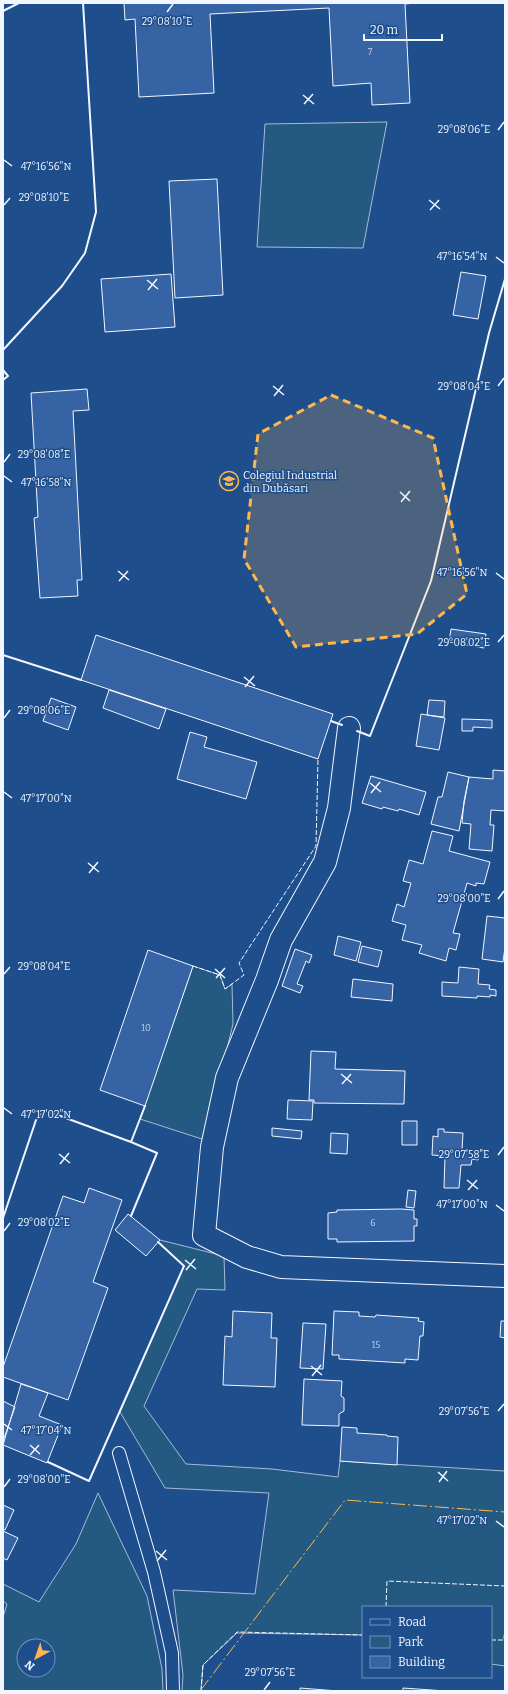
<svg xmlns="http://www.w3.org/2000/svg" width="508" height="1694" font-family="Bitter,serif">
<style>
.green{fill:#245a82;stroke:#a8bbd7;fill-rule:evenodd}
.building{fill:#3563a3;stroke:#f2f6ff}
.lines{fill:none;stroke-linecap:round;stroke-linejoin:round}
.lane-casing{stroke:#f2f6ff;stroke-width:14}
.street-casing{stroke:#f2f6ff;stroke-width:24}
.lane{stroke:#1f4e8c;stroke-width:12}
.street{stroke:#1f4e8c;stroke-width:22}
.fence{stroke:#f2f6ff;stroke-width:1;stroke-dasharray:5 2;stroke-linecap:butt}
.wall{stroke:#f2f6ff;stroke-width:2}
.power{stroke:#ffb74d;stroke-width:1;stroke-dasharray:14 3 2 3;stroke-linecap:butt}
.marked{fill:#ffb74d;fill-opacity:0.2;stroke:#ffb74d;stroke-width:3;stroke-dasharray:8 5;stroke-linejoin:round}
.ticks{fill:none;stroke:#f2f6ff;stroke-width:1.5}
.labels{text-anchor:middle;dominant-baseline:central;stroke-width:3;stroke-linejoin:round;paint-order:stroke}
.number-label{font-size:9px;fill:#c3d1e8}
.poi-label{font-size:11px;fill:#f2f6ff;stroke:#1f4e8c;text-anchor:start}
.ticks-label{font-size:10px;text-anchor:middle;fill:#f2f6ff;stroke:#1f4e8c;stroke-width:3;stroke-linejoin:round;paint-order:stroke}
</style>
<rect width="100%" height="100%" fill="#1f4e8c"/>
<path class="green" d="M387 122 363 248 257 247 265 124Z
M193 966 220 975 225 989 232 984 233 1024 205 1140 140 1119Z
M160 1240 224 1256 225 1290 197 1289 144 1406 186 1464 272 1469 338 1477 340 1461 505 1471V1666L491 1664V1607H363V1635L237 1633 203 1665 201 1691H182L183 1675 173 1590 255 1594 269 1493 165 1488 120 1412 184 1266 158 1242Z
M98 1493 147 1596 162 1669 163 1691H3V1617L7 1604 3 1601V1584L39 1602 76 1544ZM24 1646H48V1670H24Z"/>
<path class="building" d="M124 3H416L405 4 410 103 372 105 371 83 333 86 329 8 210 14 214 93 139 97 135 19 125 20Z
M217 179 223 295 175 298 169 181Z
M461 272 486 276 478 319 453 315Z
M171 274 175 327 105 332 101 279Z
M87 389 89 410 73 411 82 580H77L78 596 40 598 34 518 38 517 31 393Z
M451 629 486 634 484 648 449 642Z
M96 635 333 714 318 759 81 680Z
M109 690 166 709 159 729 103 708Z
M51 698 76 707 68 730 43 721Z
M429 700 445 701 444 717 427 715Z
M421 714 445 718 439 750 416 746Z
M462 719 492 720V728L473 727V731H462Z
M190 732 207 737 204 747 257 762 246 799 177 779Z
M493 770 505 771V811L491 810 490 825H494L492 851 469 849 471 824 462 823 464 801 469 777 493 779Z
M448 772 469 777 459 831 431 824 438 797H442Z
M371 776 426 792 419 815 399 809 398 811 383 807 382 809 362 803Z
M432 831 453 836 449 851 490 862 484 884 476 883V886L467 883 453 933 460 934 456 950 449 948 446 961 419 953 422 945 402 940 406 925 392 921 397 904 404 907 411 883 403 881 409 860 423 864Z
M487 916 505 918V947L503 962 482 959Z
M338 936 361 942 356 961 334 955Z
M362 946 382 951 378 967 358 962Z
M295 949 312 955 309 963 306 961 297 984 303 986 300 993 282 986Z
M148 950 193 966 145 1106 100 1090Z
M459 967 479 969 478 984 490 985 489 989 496 990V996L490 995V997L477 996V998L442 996V982L458 983Z
M353 979 393 984 392 1001 351 997Z
M311 1051 336 1052 335 1069 405 1071 404 1104 314 1103V1100H309Z
M288 1100 313 1101 312 1120 287 1119Z
M402 1121H417V1145H402Z
M272 1128 302 1131 301 1139 272 1136Z
M438 1129H444V1132L463 1133 462 1150 479 1151 478 1160 472 1159 471 1165H461L459 1188H444L445 1156 432 1155 433 1136 438 1137Z
M331 1133 348 1134 347 1154 330 1153Z
M89 1188 122 1200 93 1282 108 1288 68 1400 3 1377V1367L63 1196 84 1203Z
M408 1190 416 1191 414 1208 406 1207Z
M401 1209 414 1210V1219H417V1226H414V1241L337 1242V1239H328V1213L337 1212V1210Z
M128 1214 160 1240 146 1256 115 1230Z
M233 1311 272 1313 271 1338H277L275 1387 223 1385 225 1336 232 1337Z
M334 1311 359 1312V1316L375 1317 376 1315 419 1318 418 1321 424 1322 423 1336H420L418 1360 405 1359V1363L339 1359V1355H332Z
M501 1321H505V1338L500 1337Z
M303 1323 326 1324 323 1369 300 1368Z
M304 1379 342 1381 341 1396 344 1398V1411L339 1414V1426L302 1425Z
M21 1384 48 1393 39 1416 62 1425 47 1463 3 1445Z
M3 1401 15 1407 3 1441Z
M342 1427 357 1428V1433L387 1435V1436L398 1437 397 1465 340 1461Z
M3 1505 14 1510 5 1530 3 1529Z
M3 1531 18 1538 7 1560 3 1558Z
M300 1688 338 1691H300Z
M403 1688 446 1691H403Z"/>
<g class="lines">
<g class="lane-casing">
<path id="lane" d="M119 1453 154 1572 172 1653 173 1691"/>
</g>
<g class="street-casing">
<path id="street" d="M349 728 339 808 325 862 281 940 267 980 227 1078 212 1147 204 1235 247 1257 281 1267 505 1276"/>
</g>
<use href="#lane" class="lane"/>
<use href="#street" class="street"/>
<path class="fence" d="M193 966 220 975 225 989 244 975 239 963 316 846 318 759
M386 1607 387 1581 505 1586
M491 1640H504L505 1622
M201 1691 203 1665 237 1632 363 1635"/>
<path class="wall" d="M3 11 19 3
M3 350 62 286 85 253 96 212 83 3
M3 370 8 376 3 380
M3 655 81 680
M331 721 342 725
M357 731 370 736 431 581 489 333 505 279
M131 1216 157 1153 131 1142
M3 1218 36 1120 44 1110 131 1142 145 1106
M48 1462 89 1481 184 1266 158 1242"/>
<path class="power" d="M200 1691 345 1500 505 1512"/>
</g>
<path class="marked" d="M331 395 433 438 467 594 417 634 296 647 244 559 258 434Z"/>
<path class="ticks" d="M167 12 173 4M303 95 314 104M304 104 313 94M498 130 504 122M4 160 12 166M429 200 440 209M4 205 10 198M430 210 439 200M496 257 504 263M147 280 158 289M148 290 157 279M273 386 284 395M498 386 504 378M274 396 283 385M4 462 10 454M4 476 12 482M400 492 410 501M401 502 410 491M118 571 129 580M496 573 504 579M119 581 128 571M498 642 504 635M244 677 255 686M245 687 254 676M4 718 10 710M370 783 381 792M4 792 12 798M371 793 380 782M88 863 99 872M89 873 98 862M498 899 504 891M215 969 225 978M4 974 10 967M216 978 225 968M341 1074 352 1083M342 1084 351 1074M4 1108 12 1114M59 1154 70 1163M498 1155 504 1147M60 1164 69 1153M467 1180 478 1189M468 1190 477 1180M496 1205 504 1211M4 1231 10 1223M185 1260 196 1269M186 1270 195 1259M311 1366 322 1375M312 1376 321 1365M498 1411 504 1404M4 1424 12 1430M30 1445 40 1454M30 1455 39 1445M438 1472 448 1481M439 1482 447 1471M4 1487 10 1479M496 1521 504 1527M156 1551 167 1560M157 1561 166 1550M264 1690 270 1682"/>
<defs>
<g id="university-ring" transform="scale(1)"><circle r="9.5" fill="#1f4e8c" stroke="#ffb74d" stroke-width="1.5"/><path d="M0-5L7-2L0 1L-7-2ZM-4 1L0 2.5L4 1V4Q0 6-4 4Z" fill="#ffb74d"/></g>
</defs>
<g fill-rule="evenodd">
<use href="#university-ring" x="229" y="481"/>
</g>
<g class="labels">
<g class="number-label">
<text x="370" y="52">7</text>
<text x="146" y="1028">10</text>
<text x="373" y="1223">6</text>
<text x="376" y="1345">15</text>
</g>
<g class="poi-label">
<text x="243" y="475">Colegiul Industrial<tspan x="243" dy="13">din Dubăsari</tspan></text>
</g>
</g>
<g class="ticks-label">
<text x="167" y="25">29°08'10"E</text>
<text x="464" y="133">29°08'06"E</text>
<text x="46" y="170">47°16'56"N</text>
<text x="44" y="201">29°08'10"E</text>
<text x="462" y="260">47°16'54"N</text>
<text x="464" y="390">29°08'04"E</text>
<text x="44" y="458">29°08'08"E</text>
<text x="46" y="486">47°16'58"N</text>
<text x="462" y="576">47°16'56"N</text>
<text x="464" y="646">29°08'02"E</text>
<text x="44" y="714">29°08'06"E</text>
<text x="46" y="802">47°17'00"N</text>
<text x="464" y="902">29°08'00"E</text>
<text x="44" y="970">29°08'04"E</text>
<text x="46" y="1118">47°17'02"N</text>
<text x="464" y="1158">29°07'58"E</text>
<text x="462" y="1208">47°17'00"N</text>
<text x="44" y="1226">29°08'02"E</text>
<text x="464" y="1415">29°07'56"E</text>
<text x="46" y="1434">47°17'04"N</text>
<text x="44" y="1483">29°08'00"E</text>
<text x="462" y="1524">47°17'02"N</text>
<text x="270" y="1676">29°07'56"E</text>
</g>
<rect width="508" height="1694" fill="none" stroke="#f2f6ff" stroke-width="8"/>
<rect x="362" y="1606" width="130" height="72" fill="#1f4e8c" stroke="#7391ba"/>
<rect x="370" y="1619" width="20" height="6" fill="#1f4e8c" stroke="#7391ba"/>
<text x="398" y="1626" font-size="12" fill="#f2f6ff">Road</text>
<rect x="370" y="1636" width="20" height="12" fill="#245a82" stroke="#7391ba"/>
<text x="398" y="1646" font-size="12" fill="#f2f6ff">Park</text>
<rect x="370" y="1656" width="20" height="12" fill="#3563a3" stroke="#7391ba"/>
<text x="398" y="1666" font-size="12" fill="#f2f6ff">Building</text>
<g transform="translate(36 1658) rotate(220)"><circle r="19" fill="#1f4e8c" stroke="#7391ba"/>
<path d="M0-3L7 15L0 10L-7 15Z" fill="#ffb74d"/>
<text y="-6" font-size="11" font-weight="bold" text-anchor="middle" fill="#f2f6ff">N</text>
</g>
<path d="M364 34v6h78v-6" fill="none" stroke="#f2f6ff" stroke-width="2"/>
<text x="370" y="34" font-size="12" fill="#f2f6ff" stroke="#1f4e8c" stroke-width="3" paint-order="stroke">20 m</text>
</svg>
